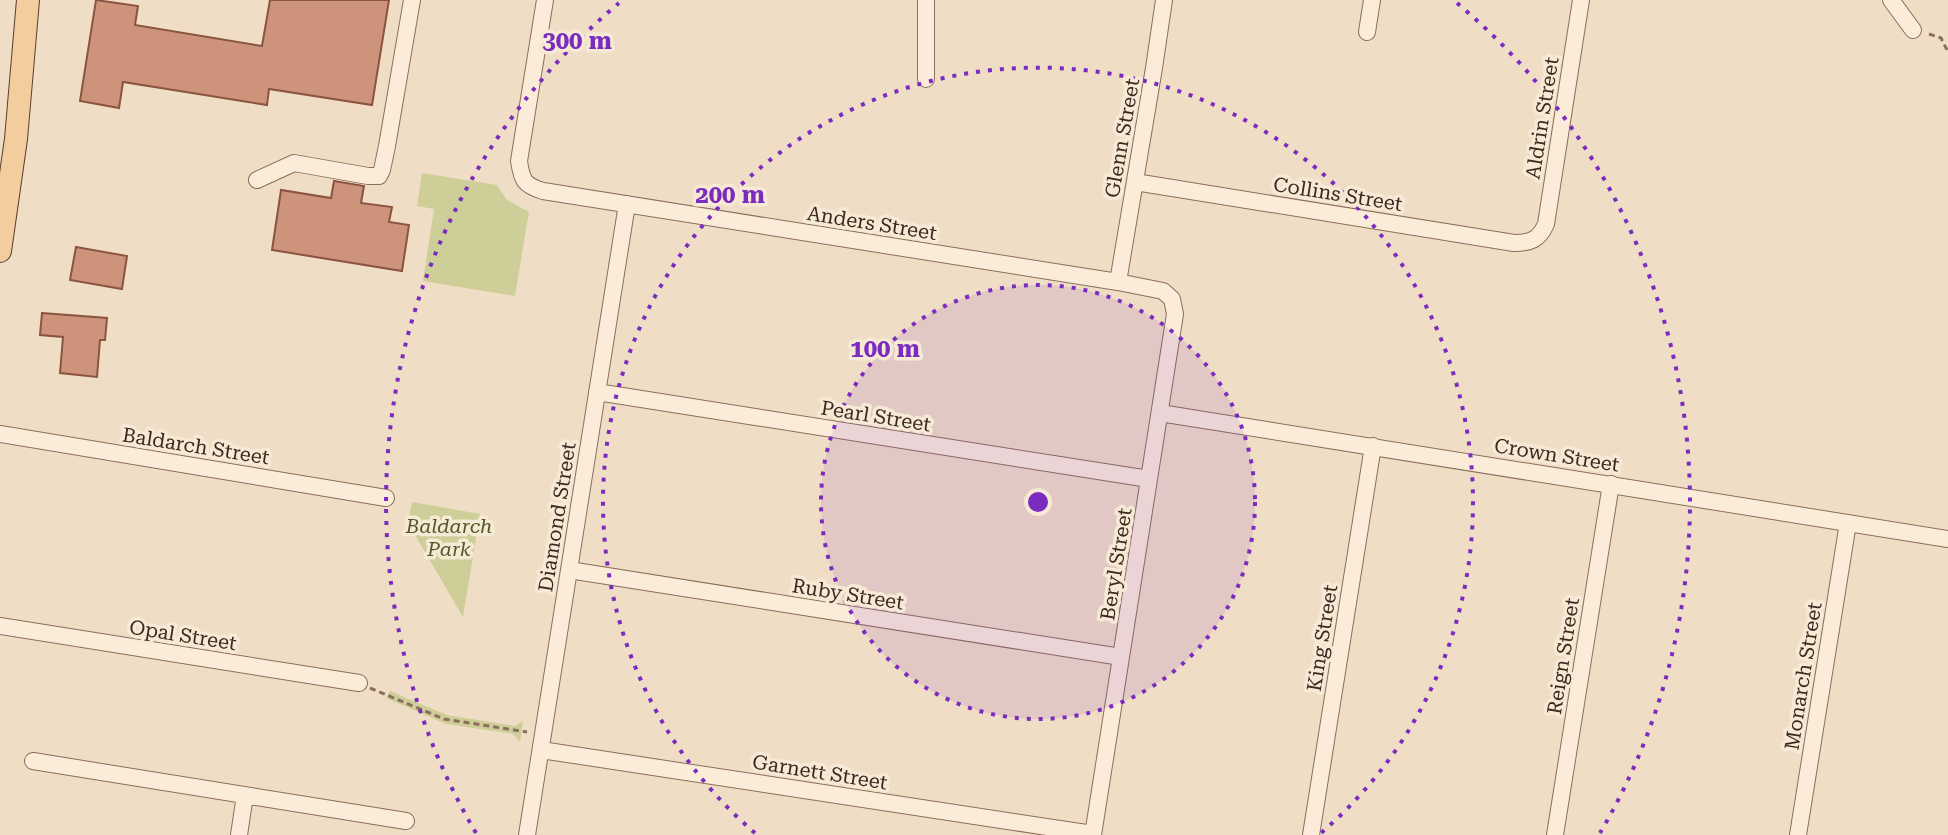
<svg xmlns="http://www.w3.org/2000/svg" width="1948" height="835" font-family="'Roboto Serif',serif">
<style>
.green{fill:#cece99}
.building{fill:#ce937b;stroke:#8b5440;stroke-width:2}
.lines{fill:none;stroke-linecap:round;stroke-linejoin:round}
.minor-casing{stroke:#8b6e5b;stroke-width:18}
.major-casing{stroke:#593d2f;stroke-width:24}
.path{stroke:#8b6e5b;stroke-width:3;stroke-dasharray:6 4;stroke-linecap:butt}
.minor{stroke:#faecd9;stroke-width:16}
.major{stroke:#f3cd9d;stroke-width:22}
.ring{fill:none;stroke:#7b2cbf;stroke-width:4;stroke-dasharray:4 8}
.labels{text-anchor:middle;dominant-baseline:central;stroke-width:7;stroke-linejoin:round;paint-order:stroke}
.street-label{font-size:20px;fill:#3b291f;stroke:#f6e9d5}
.park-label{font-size:20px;font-style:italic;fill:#515825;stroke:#f6e9d5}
.centre{fill:#7b2cbf;stroke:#f6e9d5;stroke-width:4}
.ring-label{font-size:24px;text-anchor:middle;font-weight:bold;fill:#7b2cbf;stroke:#f6e9d5;stroke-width:7;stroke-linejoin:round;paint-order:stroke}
</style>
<rect width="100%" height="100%" fill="#efdec5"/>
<path class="green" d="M422 173 497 185 507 200 529 212 515 296 423 281 434 209 417 206Z
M412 502 480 514 463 617 408 523Z
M390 691 447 715 515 726 523 721 520 742 513 734 446 724 386 698Z"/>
<path class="building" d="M96 0 138 6 135 25 262 46 270 0H389L372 105 269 89 267 105 123 82 119 108 80 101Z
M334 181 364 186 361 203 392 207 389 222 409 225 402 271 272 250 281 190 331 198Z
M76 247 127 256 122 289 70 280Z
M42 313 107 318 105 340H100L97 377 60 373 63 337 40 335Z"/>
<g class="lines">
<g class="minor-casing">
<path id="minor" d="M545 0 519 161C522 181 524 185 543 191L1118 282 1163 291 1172 299 1175 314 1093 835
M926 0V79
M1891 0 1913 30
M1367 32 1372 0
M257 180 294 163 368 176H379L382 170 387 146 412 0
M1135 182 1514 243C1530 243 1539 240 1546 224L1581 0
M1118 282 1154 68 1164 0
M597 392 1149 479
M1160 413 1948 539
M0 434 386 498
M569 570 1121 657
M0 626 359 683
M541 750 1093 834
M33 761 406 821
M239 835 245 795
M527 835 627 204
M1311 835 1373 446
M1555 835 1611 484
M1798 835 1848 523"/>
</g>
<g class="major-casing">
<path id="major" d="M0 251 16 139 28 0"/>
</g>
<path class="path" d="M1929 34 1941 38 1948 52
M370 688 444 719 527 732"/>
<use href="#minor" class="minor"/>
<use href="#major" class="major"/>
</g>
<circle cx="1038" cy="502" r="217" fill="#7b2cbf" fill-opacity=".12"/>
<g class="ring">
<circle cx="1038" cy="502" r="217"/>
<path d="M755 833A435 435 0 1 1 1321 833"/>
<path d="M476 833A652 652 0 0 1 619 3M1457 3A652 652 0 0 1 1600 833"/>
</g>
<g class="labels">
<g class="street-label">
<text transform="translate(1542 118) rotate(-81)">Aldrin Street</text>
<text transform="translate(1122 138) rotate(-80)">Glenn Street</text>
<text transform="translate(1338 194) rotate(9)">Collins Street</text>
<text transform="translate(872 223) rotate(9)">Anders Street</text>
<text transform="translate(876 416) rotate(9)">Pearl Street</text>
<text transform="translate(196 446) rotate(9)">Baldarch Street</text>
<text transform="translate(1557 455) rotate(9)">Crown Street</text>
<text transform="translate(557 517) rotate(-81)">Diamond Street</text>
<text transform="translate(1116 564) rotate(-81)">Beryl Street</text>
<text transform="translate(848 594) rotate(9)">Ruby Street</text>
<text transform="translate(183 635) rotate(9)">Opal Street</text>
<text transform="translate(1322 638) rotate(-81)">King Street</text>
<text transform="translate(1563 656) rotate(-81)">Reign Street</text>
<text transform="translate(1803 676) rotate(-81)">Monarch Street</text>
<text transform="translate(820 772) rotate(9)">Garnett Street</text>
</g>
<g class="park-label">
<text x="449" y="526">Baldarch<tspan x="449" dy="23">Park</tspan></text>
</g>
</g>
<circle cx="1038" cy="502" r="12" class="centre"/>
<g class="ring-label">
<text x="577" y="49">300 m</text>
<text x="730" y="203">200 m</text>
<text x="885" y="357">100 m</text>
</g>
</svg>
